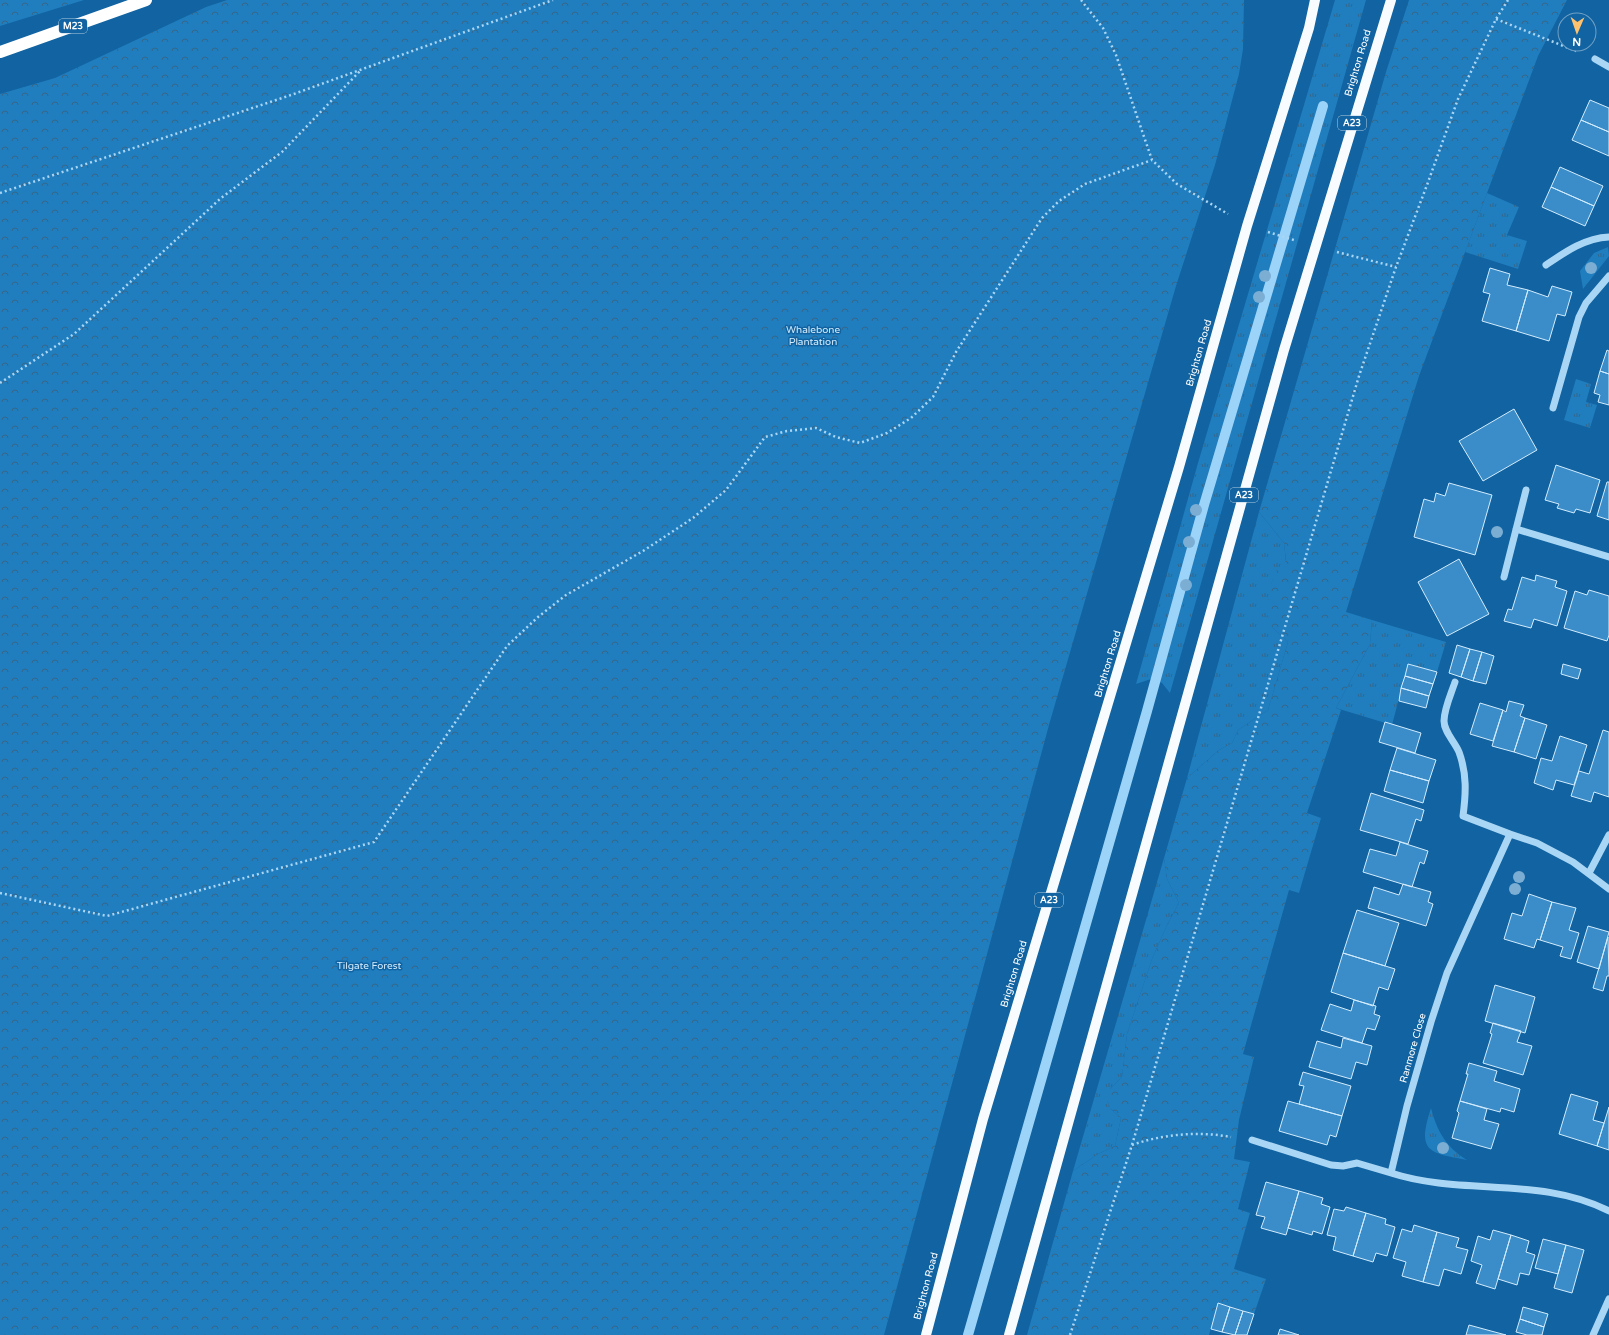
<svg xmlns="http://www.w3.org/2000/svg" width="1609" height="1335" font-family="'Varela Round',sans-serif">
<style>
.grass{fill:url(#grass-tufts)}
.forest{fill:url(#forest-crowns)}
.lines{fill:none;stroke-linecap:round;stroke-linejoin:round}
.stream{stroke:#9cd3f8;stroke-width:10}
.building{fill:#3a8dc8;stroke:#d3ecfe}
.path{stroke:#aad6f5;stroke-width:2.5;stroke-dasharray:2 3;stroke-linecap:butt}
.minor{stroke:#aad6f5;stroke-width:7}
.major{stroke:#f8fcff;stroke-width:10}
.highway{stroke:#fff;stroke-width:12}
.tree{fill:#7caed4}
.labels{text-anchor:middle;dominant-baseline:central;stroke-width:3;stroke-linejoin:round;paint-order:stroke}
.shield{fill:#1163a1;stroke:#b8d0e3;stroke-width:1}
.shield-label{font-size:9px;font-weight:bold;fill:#fff}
.street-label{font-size:10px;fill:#fff;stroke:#1163a1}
.park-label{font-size:10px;fill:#d3ecfe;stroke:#1163a1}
</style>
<defs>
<pattern id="grass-tufts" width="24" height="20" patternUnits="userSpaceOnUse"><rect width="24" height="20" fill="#207dbe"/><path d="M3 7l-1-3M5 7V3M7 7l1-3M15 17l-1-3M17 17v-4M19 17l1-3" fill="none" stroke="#34678b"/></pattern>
<pattern id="forest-crowns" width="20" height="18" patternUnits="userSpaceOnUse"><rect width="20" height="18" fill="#207dbe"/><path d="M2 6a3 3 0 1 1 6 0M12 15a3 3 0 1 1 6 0" fill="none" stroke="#34678b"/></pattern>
</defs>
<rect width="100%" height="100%" fill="#1163a1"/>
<path class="grass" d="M1335 0H1366L1170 693 1162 683 1151 679 1136 684 1198 463Z
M1487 193 1519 207 1507 235 1527 241 1518 269 1465 252Z
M1608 247 1609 256 1583 289 1580 271 1594 253Z
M1576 379 1591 384 1586 402 1597 405 1590 428 1564 420Z
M1259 512 1284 543 1286 562C1264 581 1271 600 1272 627L1288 642 1268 710 1238 730 1232 743 1219 750 1187 778Z
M1372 620 1446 642 1437 672 1408 664 1392 725 1336 708 1370 644Z
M1164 858 1167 879 1179 903 1167 925 1152 959 1127 1034 1122 1077 1110 1089 1111 1109 1121 1118 1115 1146 1098 1154 1073 1171Z
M1431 1108C1437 1131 1446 1147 1467 1160 1427 1153 1417 1151 1431 1108Z"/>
<path class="forest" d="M0 0H84L0 26Z
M227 0H1244L1243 49 1239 74 1215 165 1176 286 1049 725 884 1335H0V94L55 78 206 7Z
M1409 0H1567L1538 56 1419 376 1346 612 1372 620 1370 644 1336 708 1341 710 1307 813 1321 818 1299 893 1289 890 1243 1054 1254 1057 1239 1120 1234 1159 1250 1162 1238 1209 1250 1213 1234 1269 1266 1279 1254 1314 1218 1303 1209 1335H1027L1073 1171 1098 1154 1115 1146 1121 1118 1111 1109 1107 1101 1110 1089 1122 1077 1127 1034 1152 959 1167 925 1179 903 1167 879 1164 858 1187 778 1219 750 1232 743 1238 730 1268 710 1288 642 1272 627 1266 612 1270 587 1276 571 1286 561 1284 543 1259 512 1386 72Z"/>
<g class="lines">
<path class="stream" d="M968 1335 1147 711 1204 505 1323 106"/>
</g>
<path class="building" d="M1590 100 1609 108V132L1581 120Z
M1581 120 1609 132V156L1572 140Z
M1560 167 1603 186 1594 206 1551 187Z
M1551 187 1594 206 1585 226 1542 207Z
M1490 268 1510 274 1507 285 1528 290 1516 331 1482 321 1490 294 1483 292Z
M1552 286 1572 292 1565 316 1557 314 1549 341 1516 331 1528 290 1548 297Z
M1607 350 1609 351V374L1600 371Z
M1600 371 1609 374V405L1598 402 1600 395 1594 393Z
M1514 409 1537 450 1483 481 1459 441Z
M1556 465 1600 480 1590 513 1576 509 1574 513 1557 508 1559 504 1545 500Z
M1607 482H1609V520L1597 516Z
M1449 483 1492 495 1475 555 1414 537 1424 499 1434 502 1436 493 1445 496Z
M1459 559 1489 614 1447 636 1418 582Z
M1536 575 1557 581 1555 587 1567 591 1557 626 1534 619 1531 628 1504 621 1508 609 1512 610 1522 577 1535 581Z
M1589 590 1609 596V635L1607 641 1564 628 1575 591 1587 595Z
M1457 645 1470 649 1461 677 1449 673Z
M1470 649 1482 652 1473 681 1461 677Z
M1482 652 1494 656 1486 684 1473 681Z
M1408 664 1437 672 1433 684 1405 676Z
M1563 664 1581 669 1578 679 1561 674Z
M1405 676 1433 684 1429 696 1401 688Z
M1401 688 1429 696 1426 708 1399 701Z
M1509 701 1524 705 1520 716 1525 718 1514 752 1492 746 1503 710 1506 712Z
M1480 703 1503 710 1493 741 1470 734Z
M1525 718 1547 725 1536 759 1514 752Z
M1385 722 1421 733 1415 753 1379 742Z
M1603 730 1609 732V797L1594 792 1591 802 1571 796 1579 771 1589 774Z
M1560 736 1587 745 1574 785 1556 780 1553 790 1534 783 1541 758 1552 761Z
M1397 748 1436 760 1429 781 1390 770Z
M1390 770 1429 781 1423 803 1384 791Z
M1371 793 1424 810 1421 821 1416 819 1408 844 1360 830Z
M1400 842 1428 851 1424 864 1420 862 1412 887 1363 872 1370 849 1396 856Z
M1403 884 1431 892 1428 902 1433 904 1426 926 1368 908 1374 887 1399 895Z
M1529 894 1552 902 1540 940 1537 939 1534 948 1504 939 1512 913 1522 916Z
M1552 902 1576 908 1569 930 1579 933 1571 959 1560 956 1563 947 1540 940Z
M1357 910 1399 923 1385 966 1343 953Z
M1588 926 1609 932 1599 969 1577 962Z
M1608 937 1609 976H1607L1603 991 1593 988Z
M1343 953 1395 969 1388 990 1379 987 1373 1006 1331 992Z
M1495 985 1535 997 1525 1033 1485 1021Z
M1354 1000 1376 1006 1374 1014 1380 1016 1375 1030 1367 1028 1362 1043 1321 1030 1330 1004 1351 1011Z
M1493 1023 1521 1031 1517 1042 1532 1046 1523 1075 1483 1063 1492 1034 1490 1033Z
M1343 1038 1372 1046 1367 1065 1356 1062 1351 1079 1309 1067 1317 1041 1341 1048Z
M1469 1063 1497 1071 1494 1081 1520 1089 1514 1112 1501 1108 1500 1112 1460 1101 1468 1074H1466Z
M1303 1072 1351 1086 1342 1116 1299 1104 1304 1086 1299 1085Z
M1571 1094 1598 1102 1593 1120 1604 1123 1597 1146 1559 1134Z
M1288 1101 1342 1116 1336 1137 1330 1135 1327 1145 1279 1131Z
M1460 1101 1487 1109 1484 1120 1499 1124 1491 1149 1452 1138 1459 1113 1457 1111Z
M1609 1107V1150L1597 1146Z
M1266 1182 1299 1191 1286 1235 1261 1228 1265 1217 1256 1215Z
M1299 1191 1323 1198 1321 1204 1330 1207 1322 1234 1313 1231 1312 1235 1288 1228Z
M1346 1207 1366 1213 1353 1256 1333 1250 1336 1237 1327 1235 1334 1209 1344 1211Z
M1366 1213 1386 1219 1385 1224 1395 1227 1387 1256 1376 1253 1373 1262 1353 1256Z
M1414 1225 1437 1232 1423 1282 1402 1276 1406 1262 1393 1258 1402 1229 1412 1232Z
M1493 1230 1511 1235 1495 1289 1476 1283 1482 1265 1471 1261 1478 1236 1490 1240Z
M1437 1232 1459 1238 1456 1247 1468 1250 1461 1274 1444 1269 1439 1286 1423 1282Z
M1511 1235 1529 1241 1526 1252 1535 1255 1529 1275 1520 1273 1517 1285 1498 1279Z
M1543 1239 1566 1245 1558 1274 1535 1268Z
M1566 1245 1584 1250 1572 1293 1554 1288Z
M1218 1303 1230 1307 1222 1332 1211 1329Z
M1230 1307 1243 1311 1235 1335 1222 1332Z
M1523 1307 1548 1314 1544 1327 1520 1319Z
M1243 1311 1254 1314 1247 1335H1235Z
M1520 1319 1544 1327 1542 1335H1527L1516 1332Z
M1469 1325 1491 1331 1506 1335H1466Z
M1280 1329 1299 1335H1278Z"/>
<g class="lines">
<path class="path" d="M1081 0 1103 28 1116 55 1152 160 1177 184 1228 214
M1496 19 1576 51
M0 193 291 95 553 0
M1268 232 1294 240
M1337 252 1396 267
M0 383 74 334 221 198 282 152 361 70
M0 893 107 916 374 842 507 646 538 617 566 595 643 551 693 518 726 490 765 437 787 431 816 428 836 437 860 443 887 433 911 418 933 397 956 352 1042 218 1059 201 1085 184 1152 160
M1132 1145C1163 1134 1199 1131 1231 1137
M1070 1335 1132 1145 1359 376 1396 267 1427 185 1458 99 1496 19 1508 0"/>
<path class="minor" d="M1595 59 1609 67
M1546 265C1565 252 1585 238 1609 237
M1553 408 1579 317 1586 303 1609 276
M1516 529 1609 557
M1504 577 1526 490
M1455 682C1451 694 1444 709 1444 721 1444 732 1455 742 1459 752 1467 774 1466 793 1463 816L1510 834
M1589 873 1609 835
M1609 889 1573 862 1537 843 1510 834 1447 973 1431 1022 1407 1106 1391 1173C1462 1196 1541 1176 1609 1211
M1252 1140 1331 1165 1343 1166 1357 1163 1391 1173
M1593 1335 1609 1299"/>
<path class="major" d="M926 1335 983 1119 1179 467 1247 226 1309 28 1315 0
M1009 1335 1284 350 1391 0"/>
<path class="highway" d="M0 52 146 0"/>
</g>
<g class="tree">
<circle cx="1591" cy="268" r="6"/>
<circle cx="1265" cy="276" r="6"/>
<circle cx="1259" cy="297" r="6"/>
<circle cx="1196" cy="510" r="6"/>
<circle cx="1497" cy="532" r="6"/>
<circle cx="1189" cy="542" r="6"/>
<circle cx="1186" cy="585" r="6"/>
<circle cx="1519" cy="877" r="6"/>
<circle cx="1515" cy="889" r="6"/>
<circle cx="1443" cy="1148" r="6"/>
</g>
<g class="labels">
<g class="shield">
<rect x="59" y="19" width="28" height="14" rx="3"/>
<rect x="1338" y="116" width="28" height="14" rx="3"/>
<rect x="1230" y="488" width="28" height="14" rx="3"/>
<rect x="1035" y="893" width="28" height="14" rx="3"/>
</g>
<g class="shield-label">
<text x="73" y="26">M23</text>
<text x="1352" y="123">A23</text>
<text x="1244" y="495">A23</text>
<text x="1049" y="900">A23</text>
</g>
<g class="street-label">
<text transform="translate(1358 63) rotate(-73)">Brighton Road</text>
<text transform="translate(1199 353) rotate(-74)">Brighton Road</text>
<text transform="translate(1108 664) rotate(-73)">Brighton Road</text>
<text transform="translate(1014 974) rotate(-73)">Brighton Road</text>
<text transform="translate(1413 1048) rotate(-74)">Ranmore Close</text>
<text transform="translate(926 1286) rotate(-75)">Brighton Road</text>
</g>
<g class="park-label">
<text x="813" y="330">Whalebone<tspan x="813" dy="12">Plantation</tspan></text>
<text x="369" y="966">Tilgate Forest</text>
</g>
</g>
<g transform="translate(1577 32) rotate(182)"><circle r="19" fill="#1163a1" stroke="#70a1c7"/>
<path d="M0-3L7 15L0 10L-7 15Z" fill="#ffc26e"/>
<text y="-6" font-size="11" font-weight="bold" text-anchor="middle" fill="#ffffff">N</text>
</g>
</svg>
